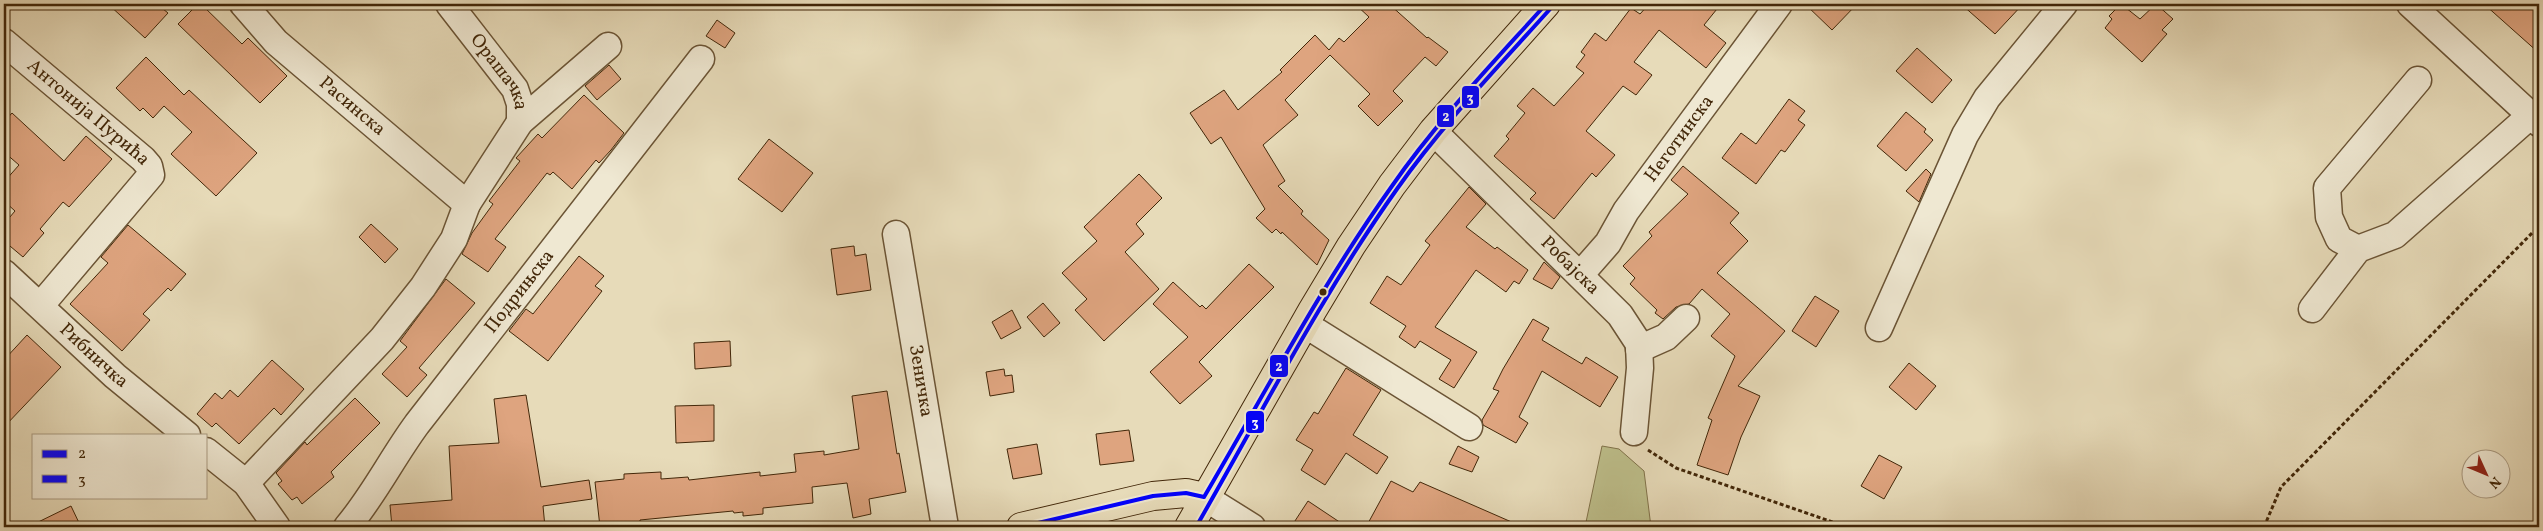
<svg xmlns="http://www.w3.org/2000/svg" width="2543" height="531" font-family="Vollkorn,serif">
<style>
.green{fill:#bdbe8a;stroke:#80724a}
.building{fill:#dea47f;stroke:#422709}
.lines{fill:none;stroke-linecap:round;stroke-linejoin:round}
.minor-casing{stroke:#6b5435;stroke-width:29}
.major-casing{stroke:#422709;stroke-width:30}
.path{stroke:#422709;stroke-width:3;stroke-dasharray:4 2.5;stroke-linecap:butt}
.minor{stroke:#efe8d2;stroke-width:26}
.major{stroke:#e7dbb9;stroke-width:28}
.bus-1-casing{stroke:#efe8d2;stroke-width:8}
.bus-2-casing{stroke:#efe8d2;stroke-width:8}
.bus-1{stroke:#00f;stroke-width:4}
.bus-2{stroke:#00f;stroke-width:4}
.bus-dot{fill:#422709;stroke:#efe8d2;stroke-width:2}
.labels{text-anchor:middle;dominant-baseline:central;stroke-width:5;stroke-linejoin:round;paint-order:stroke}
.street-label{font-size:19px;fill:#422709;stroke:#efe8d2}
.line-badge{stroke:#efe8d2;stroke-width:2}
.badge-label{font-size:14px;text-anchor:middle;font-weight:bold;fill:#fff}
</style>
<rect width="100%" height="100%" fill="#e7dbb9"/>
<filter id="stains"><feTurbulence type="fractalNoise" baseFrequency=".004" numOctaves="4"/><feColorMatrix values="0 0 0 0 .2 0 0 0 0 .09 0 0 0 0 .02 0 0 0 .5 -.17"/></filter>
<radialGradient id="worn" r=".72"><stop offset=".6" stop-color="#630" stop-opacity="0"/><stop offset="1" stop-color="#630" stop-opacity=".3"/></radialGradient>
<path class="green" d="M1602 446 1619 449 1644 471 1651 527H1585Z"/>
<path class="building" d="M108 4H157L168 13 145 38Z
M198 4H201L242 44 248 38 287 76 260 103 178 24Z
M1355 4H1389L1427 38 1428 37 1448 52 1436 66 1425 57 1393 91 1403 101 1378 126 1358 106 1370 94 1330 55 1285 100 1298 115 1263 145 1285 181 1278 186 1303 211 1301 214 1329 240 1317 265 1282 232 1281 234 1276 229 1272 233 1256 218 1265 209 1221 137 1211 144 1190 113 1224 90 1238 110 1282 72 1280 70 1315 35 1329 50 1339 38 1344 42 1369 17Z
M1649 4H1721L1704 25 1726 43 1706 68 1659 30 1634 62 1652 75 1636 95 1623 86 1586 131 1615 155 1596 177 1592 173 1554 219 1530 199 1536 193 1494 156 1509 139 1506 136 1525 113 1517 106 1533 88 1554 106 1584 73 1576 67 1585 55 1581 52 1595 33 1606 41 1631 8 1640 14Z
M1805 4H1857L1832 30Z
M1961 4H2023L1995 34Z
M2121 4 2140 19 2156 4 2173 19 2162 30 2167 34 2142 62 2105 28 2112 19 2109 16Z
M2484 4H2539V53L2512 29Z
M717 20 735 33 725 48 706 36Z
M1917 48 1952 80 1932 103 1896 71Z
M146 57 184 95 189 90 257 153 216 196 171 154 192 132 164 106 153 118 143 108 140 111 116 88Z
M609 65 621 79 597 100 585 86Z
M584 95 624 133 611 150 599 163 596 160 572 189 553 172 550 175 547 173 495 239 506 247 488 272 462 254 472 233 493 204 489 201 520 161 516 158 538 134 542 138Z
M1789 99 1805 111 1798 120 1805 125 1785 152 1781 150 1756 184 1722 158 1741 133 1756 144Z
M1906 112 1926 129 1924 132 1933 140 1906 171 1877 146Z
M12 113 64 161 86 136 112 159 69 207 63 202 40 229 44 233 23 257 4 241V224L15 211 4 201V182L19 165 4 152V122Z
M769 139 813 173 782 212 738 179Z
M1683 166 1739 213 1730 223 1748 241 1717 273 1785 331 1738 386 1760 396 1741 437 1728 475 1697 465 1712 420 1708 418 1735 356 1711 336 1730 314 1702 289 1689 304 1676 307 1663 319 1655 313 1657 310 1630 284 1635 278 1623 266 1652 236 1649 232 1688 194 1671 180Z
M1926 169 1931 174 1919 202 1906 191Z
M1139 174 1162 198 1136 224 1144 234 1125 252 1159 289 1104 341 1075 310 1087 299 1062 273 1097 241 1084 227Z
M1469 187 1486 204 1466 227 1495 249 1497 247 1528 270 1519 284 1514 281 1506 292 1476 270 1435 327 1477 352 1454 388 1439 379 1451 360 1420 341 1415 348 1399 337 1406 326 1370 303 1387 276 1401 285 1430 245 1425 241Z
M371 224 398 249 385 263 359 237Z
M128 225 186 274 171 291 168 288 143 314 150 320 122 351 70 304 108 263 101 257Z
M854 246 855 256 866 254 871 290 837 295 831 249Z
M579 256 604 276 595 286 602 291 548 361 509 331 526 309 533 314Z
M1544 262 1560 277 1552 289 1533 279Z
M1249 264 1274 287 1199 362 1212 376 1180 404 1150 372 1188 337 1153 304 1173 282 1200 307 1202 305 1206 309Z
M446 279 475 303 419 368 427 375 407 397 382 374 407 347 400 341Z
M1815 296 1839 311 1816 347 1792 331Z
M1043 303 1060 323 1044 337 1027 317Z
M1012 310 1021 328 1001 339 992 322Z
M1533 319 1549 328 1542 340 1582 364 1586 357 1618 377 1600 407 1542 371 1519 417 1528 423 1516 443 1483 425 1482 420 1499 391 1493 389 1503 369Z
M27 335 61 367 4 427V360Z
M730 341 731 366 695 369 694 343Z
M272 360 304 389 281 415 274 408 239 444 216 423 212 427 197 414 215 393 222 399 230 390 238 397Z
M1909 363 1936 386 1916 410 1889 387Z
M1346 368 1381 390 1353 435 1388 457 1377 474 1346 453 1325 485 1301 470 1313 450 1296 440 1314 412 1318 414Z
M1004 369 1005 376 1012 375 1014 392 990 396 986 372Z
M887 391 897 454 899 453 906 492 869 499 871 514 853 518 847 483 812 487 813 503 763 508V514L743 516V512L734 513 733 511 640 520V523L623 524 624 527H600L595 482 624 479V474L661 472V479L688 477 689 480 760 472V476L796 472 794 454 824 451V455L859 449 852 396Z
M526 395 541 487 589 480 592 499 543 506 545 527H518L517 522 482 527H392L390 505 452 500 449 446 499 443 494 399Z
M355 398 380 423 331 472 334 477 302 504 297 497 292 500 278 484 282 481 276 473 305 442 307 445Z
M714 405V441L676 443 675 406Z
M1129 430 1134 461 1100 465 1096 434Z
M1037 444 1042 474 1013 479 1007 449Z
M1458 446 1479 457 1472 472 1449 464Z
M1879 455 1902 467 1884 499 1861 486Z
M1391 481 1413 492 1420 482 1523 527H1366Z
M1308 501 1347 527H1291Z
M71 506 81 527H28Z"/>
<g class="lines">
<g class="minor-casing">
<g id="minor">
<path id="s1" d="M243 4 276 42 467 204"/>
<path id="s2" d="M449 4 515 89 520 104V122"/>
<path d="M2410 4 2539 123"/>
<path id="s3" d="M4 42 143 159 149 166 151 175 41 305"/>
<path id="s4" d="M1433 131 1620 315 1639 344 1640 368 1634 432"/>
<path id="s5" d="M896 234 945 527"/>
<path d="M2358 249 2339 239 2329 217 2327 188 2418 80"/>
<path id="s6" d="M4 273 115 376 187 435"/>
<path id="s7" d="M1580 275 1608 243 1626 211 1779 4"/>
<path d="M2312 309 2358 249 2395 235 2531 115"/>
<path d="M1306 325 1469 427"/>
<path d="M1879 328 1965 135 1987 98 2064 4"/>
<path d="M1639 349 1666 337 1686 318"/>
<path d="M206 451 246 483 277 527"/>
<path d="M246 483 382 339 423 287 454 239 467 204 520 122 608 46"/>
<path d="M1204 497 1252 527"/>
<path id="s8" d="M347 527C374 495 392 458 417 424L701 59"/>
</g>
</g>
<g class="major-casing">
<path id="major" d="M1021 527 1153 496 1186 493 1204 497
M1189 527 1312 311 1351 246 1392 185 1433 131 1546 4"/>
</g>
<path class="path" d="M1648 450 1676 468 1847 527
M2264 527 2281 487 2539 226"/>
<use href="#minor" class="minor"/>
<use href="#major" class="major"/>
<g class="bus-1-casing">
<path id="bus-1" d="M1204 497C1265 393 1322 284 1392 186 1437 121 1493 63 1546 4
M1021 527 1153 496 1186 493 1204 497"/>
</g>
<g class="bus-2-casing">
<path id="bus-2" d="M1196 527C1261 414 1321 296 1397 189 1442 125 1498 67 1551 8"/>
</g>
<use href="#bus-1" class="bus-1"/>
<use href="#bus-2" class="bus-2"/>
</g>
<circle class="bus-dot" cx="1323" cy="292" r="4.5"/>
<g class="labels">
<g class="street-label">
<text stroke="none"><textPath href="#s2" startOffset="85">Орашачка</textPath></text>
<text stroke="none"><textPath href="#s1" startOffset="150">Расинска</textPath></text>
<text stroke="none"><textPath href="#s3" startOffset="110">Антонија Пурића</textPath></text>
<text stroke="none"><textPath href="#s7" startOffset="169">Неготинска</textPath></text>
<text stroke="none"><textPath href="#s4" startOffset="192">Робајска</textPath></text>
<text stroke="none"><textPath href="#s8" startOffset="292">Подрињска</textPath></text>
<text stroke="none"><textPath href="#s6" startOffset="122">Рибничка</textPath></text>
<text stroke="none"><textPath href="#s5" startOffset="149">Зеничка</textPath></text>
</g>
</g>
<g class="line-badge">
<rect x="1461" y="85" width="19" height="24" rx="5" fill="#00f"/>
<rect x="1436" y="104" width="19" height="24" rx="5" fill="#00f"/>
<rect x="1269" y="354" width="20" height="24" rx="5" fill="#00f"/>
<rect x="1245" y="410" width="20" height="24" rx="5" fill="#00f"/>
</g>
<g class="badge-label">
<text x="1470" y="102">3</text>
<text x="1446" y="121">2</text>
<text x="1279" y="371">2</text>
<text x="1255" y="427">3</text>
</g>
<rect width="2543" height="531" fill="none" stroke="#e7dbb9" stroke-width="20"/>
<rect x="5" y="5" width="2533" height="521" fill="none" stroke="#422709" stroke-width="2.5"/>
<rect x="10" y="10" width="2523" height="511" fill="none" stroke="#422709"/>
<rect x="32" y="434" width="175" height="65" fill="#efe8d2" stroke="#aa9b82"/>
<rect x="42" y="450" width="25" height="8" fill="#0000ff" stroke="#aa9b82"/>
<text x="78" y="458" font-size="15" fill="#422709">2</text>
<rect x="42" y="475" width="25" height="8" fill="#0000ff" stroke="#aa9b82"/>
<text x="78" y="484" font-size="15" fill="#422709">3</text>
<g transform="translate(2486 474) rotate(134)"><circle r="24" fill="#efe8d2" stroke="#aa9b82"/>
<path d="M0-4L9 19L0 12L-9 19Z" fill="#8f2418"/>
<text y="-8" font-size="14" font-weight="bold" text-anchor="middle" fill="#422709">N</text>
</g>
<rect width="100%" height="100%" filter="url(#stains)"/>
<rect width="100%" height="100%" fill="url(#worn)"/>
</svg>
